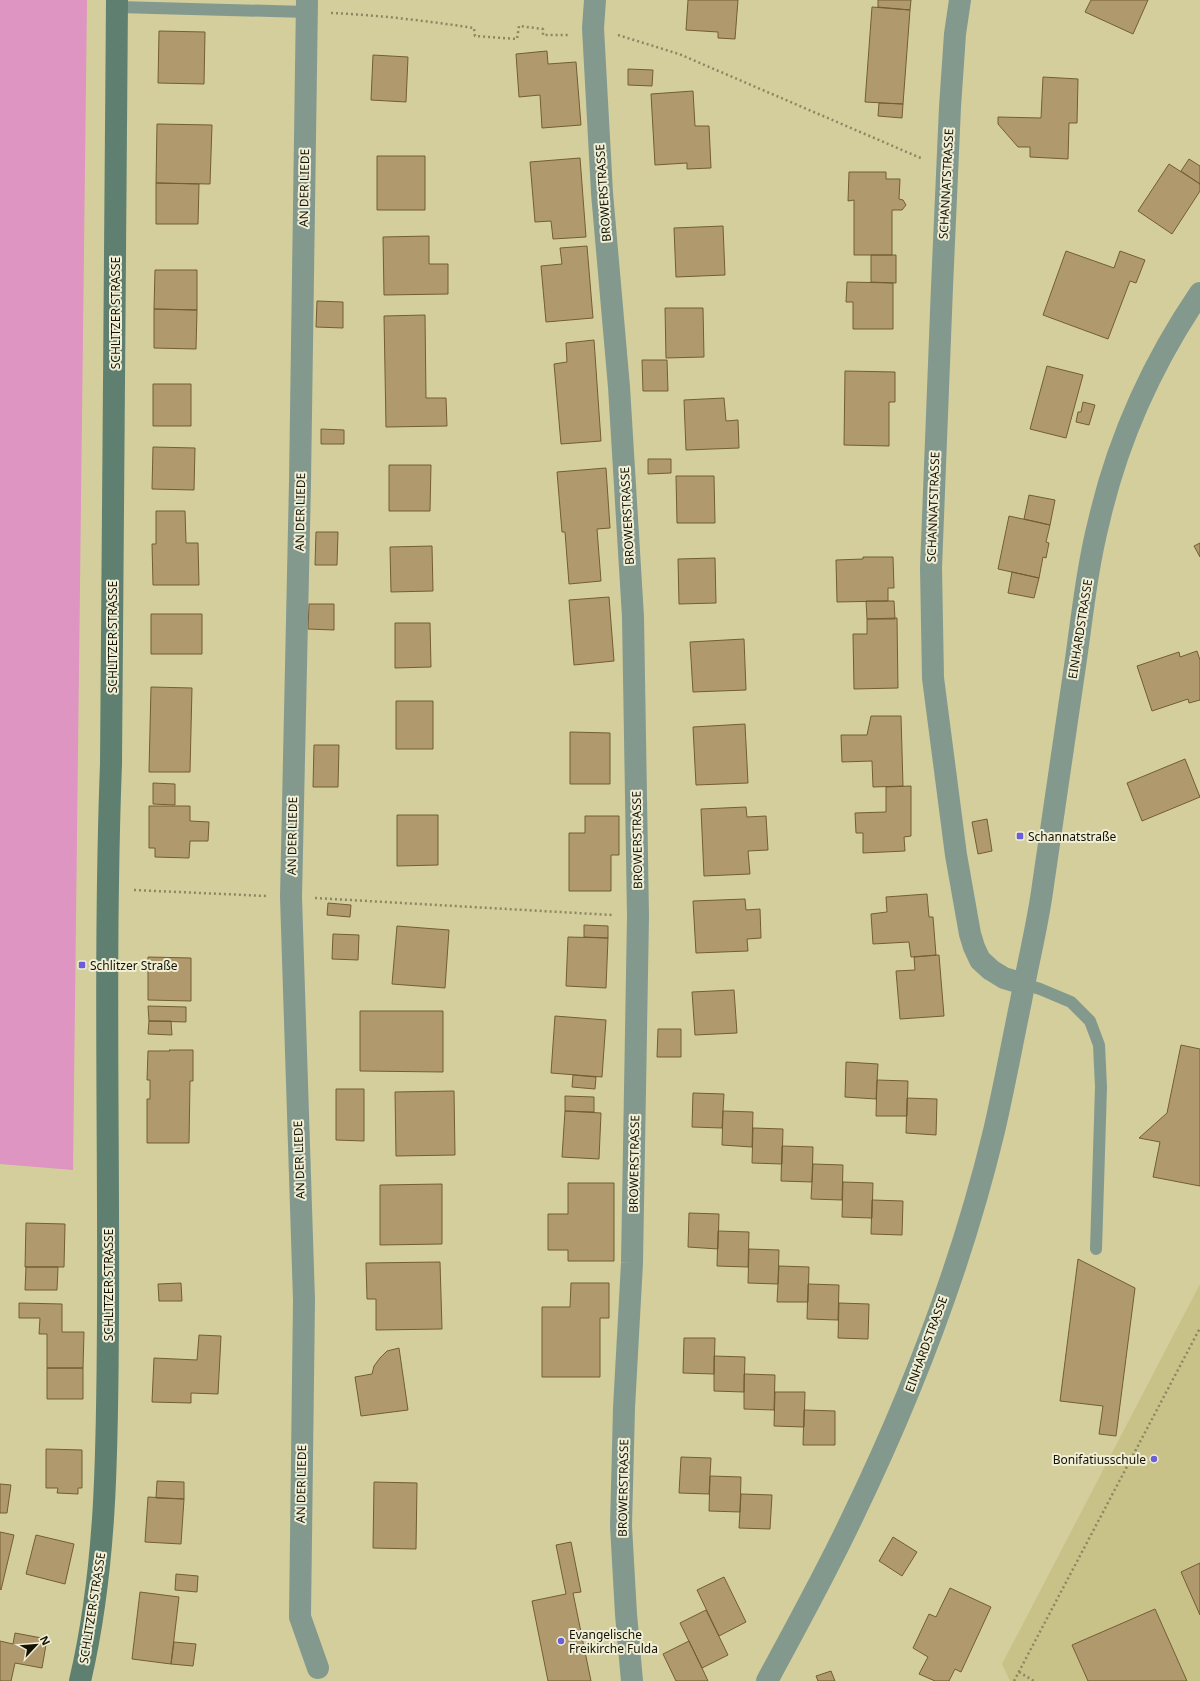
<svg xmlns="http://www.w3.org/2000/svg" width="1200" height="1681" font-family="'Noto Sans',sans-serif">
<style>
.built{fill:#c8c288}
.green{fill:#de95c1}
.building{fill:#b0996d;stroke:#735e33}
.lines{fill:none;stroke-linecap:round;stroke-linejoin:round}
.path{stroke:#8b8762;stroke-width:2.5;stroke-dasharray:2 3;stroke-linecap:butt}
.service{stroke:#83998e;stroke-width:12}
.minor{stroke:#83998e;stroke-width:22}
.secondary{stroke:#5f8070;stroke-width:22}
.poi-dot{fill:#6a5fd9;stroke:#f0eed5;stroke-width:1.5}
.labels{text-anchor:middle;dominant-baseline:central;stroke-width:4;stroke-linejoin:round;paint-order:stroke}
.street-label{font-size:12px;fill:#141202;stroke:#f0eed5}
.poi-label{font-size:12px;fill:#141202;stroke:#f0eed5;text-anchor:start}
</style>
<rect width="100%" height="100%" fill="#d3ce9c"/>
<path class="built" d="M1200 1284V1681H1010L1002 1664Z"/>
<path class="green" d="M0 0H87L73 1170 0 1164Z"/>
<path class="building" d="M688 0H738L735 39 718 38V32L686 30Z
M878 0H911L910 10 878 7Z
M1091 0H1148L1133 34 1085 12Z
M872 7 910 10 903 104 865 102Z
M159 31 205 32 204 84 158 83Z
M547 51 548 64 576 62 581 125 542 128 540 95 519 97 516 54Z
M373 55 408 57 406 102 371 100Z
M628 69 653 70 652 86 628 85Z
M1043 77 1078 79 1077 123H1069L1068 159 1030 157V147H1018L998 124V117L1041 118Z
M693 91 695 126H709L711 168 687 169V163L655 165 651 94Z
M879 103 903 104 902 118 878 116Z
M157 124 212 125 210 184 156 183Z
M377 156H425V210H377Z
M580 158 586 237 553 239 551 221 535 222 530 162Z
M1189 159 1200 166V184L1181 171Z
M1169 164 1200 184V191L1172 234 1138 211Z
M849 172H886V179H900L899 199 903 200 906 205 902 210H892V255H854V200L848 201Z
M156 183 199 184 198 224H156Z
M723 226 725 275 676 277 674 228Z
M429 236V264H448V294L384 295 383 237Z
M587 246 593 318 546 322 541 266 562 264 560 248Z
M1066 251 1114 268 1120 251 1145 260 1136 283 1130 281 1108 339 1043 315Z
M871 255H896V283L871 282Z
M155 270H197V310L154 309Z
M847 282 893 283V329H853V302H846Z
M317 301 343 302V328L316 327Z
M665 308H703L704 357 666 358Z
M154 309 197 310 196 349 154 348Z
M425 315 426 398H446L447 426 386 427 384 316Z
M594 340 601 441 561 444 554 364 567 362 566 343Z
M642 360H667L668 391H643Z
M1047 366 1083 375 1066 438 1030 429Z
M845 371 895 372V402H889V446L844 445Z
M153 384H191V426H153Z
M724 398 726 421 738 420 739 448 686 450 684 400Z
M1083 402 1095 405 1089 425 1076 422 1078 412H1081Z
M321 429 344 430V444H321Z
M153 447 195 448 194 490 152 489Z
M648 459H671V473L648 474Z
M389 465H431L430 511H389Z
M606 468 610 528 597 529 601 581 569 584 565 532H562L557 472Z
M676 476H714L715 523H677Z
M1029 495 1055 500 1050 525 1024 519Z
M156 511H185L186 543H198L199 585H153L152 544H156Z
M1009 516 1050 525 1046 542 1049 543 1046 558 1043 557 1039 578 998 569Z
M316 532H338L337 565H315Z
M1200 543V557L1194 546Z
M432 546 433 591 391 592 390 547Z
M863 557H893L894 588H888V601L837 602 836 560 863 559Z
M715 558 716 603 679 604 678 559Z
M1012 572 1039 578 1034 598 1008 593Z
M609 597 614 661 574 665 569 600Z
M866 601H894L895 619H867Z
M309 604H334V630L308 629Z
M151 614H202V654H151Z
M897 618 898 688 854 689 853 634H867V619Z
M395 623H430L431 667 395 668Z
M744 639 746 690 693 692 690 642Z
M1197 651 1200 660V700L1189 703 1188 699 1152 711 1137 666 1179 652 1180 657Z
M151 687 192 688 190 772H149Z
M396 701H433V749H396Z
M871 716H901L903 786 873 787 872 761 842 762 841 735H867Z
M745 724 748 783 696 785 693 727Z
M570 732 610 733V784H570Z
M314 745H339L338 787H313Z
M1185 759 1200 797 1142 821 1127 783Z
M153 783 175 784V805L153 804Z
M911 786V836L904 837 905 851 863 853V833H856L855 813 886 812V787Z
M149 806H190V821L209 822 208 841H190L189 858 155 857V848H149Z
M746 807 747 817 766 816 768 850 748 851 750 874 704 876 701 809Z
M397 815H438V865L397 866Z
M585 816H619V855H611V891H569V833H585Z
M987 819 992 851 978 854 972 822Z
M927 894 929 917H933L936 955 911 957 909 942 873 944 871 914 887 912 886 897Z
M745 899 746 910 760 909 761 938 747 939 748 951 696 953 693 901Z
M328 903 351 905 350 917 327 915Z
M584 925 608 926V938L584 937Z
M397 926 449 930 445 988 392 984Z
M333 934 359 935 358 960 332 959Z
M568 937 608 938 606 988 566 986Z
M939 955 944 1016 900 1019 896 971 915 970 914 957Z
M148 957 191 958V1001L148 1000Z
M734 990 737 1033 695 1035 692 992Z
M148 1006 186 1007V1022L149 1021Z
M360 1011H443V1072L360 1071Z
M555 1016 606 1020 602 1077 551 1073Z
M149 1021H171L172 1035 148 1034Z
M658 1029H681V1057H657Z
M1181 1045 1200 1049V1186L1153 1177 1160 1142 1139 1138 1167 1113Z
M169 1050H193V1081H190L189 1143H147V1099H150V1080H147L148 1051H170Z
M846 1062 878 1064 876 1099 845 1097Z
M573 1075 596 1077 595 1089 572 1087Z
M877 1080 908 1081 907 1116H876Z
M336 1089H364V1141L336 1140Z
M454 1091 455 1155 396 1156 395 1092Z
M693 1093 724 1094 722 1128 692 1127Z
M565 1096 594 1097V1112L565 1111Z
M907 1098 937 1099 936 1135 906 1133Z
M565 1111 601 1113 599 1159 562 1157Z
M723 1111 753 1112 752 1147 722 1145Z
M753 1128 783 1129 782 1164 752 1163Z
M782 1146 813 1147 812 1182 781 1181Z
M813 1164 843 1165 842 1200 811 1199Z
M843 1182 873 1183 872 1218 842 1217Z
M568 1183H614V1261H568V1250H548V1214H568Z
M442 1184V1244L380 1245V1185Z
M872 1200 903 1201 902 1235 871 1234Z
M689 1213 719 1214 718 1249 688 1247Z
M26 1223 65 1224 64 1267H25Z
M718 1231 749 1232 748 1267 717 1266Z
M749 1249 779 1250 778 1284 748 1283Z
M1078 1259 1135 1288 1116 1436 1099 1434 1103 1406 1060 1401Z
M440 1262 442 1329 376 1330V1299H367L366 1263Z
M779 1266 809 1267 808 1302H777Z
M26 1267H58L57 1290H25Z
M181 1283 182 1301H159L158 1284Z
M571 1283H609V1318H600V1377H542V1307H570Z
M808 1284 839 1285 838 1320 807 1319Z
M19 1303 62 1304V1332H84L83 1368H47V1334H39L40 1318H19Z
M839 1303 869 1304 868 1339 838 1338Z
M199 1335 221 1336 218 1394 191 1393V1403L152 1402 154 1358 197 1360Z
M684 1338H715L714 1374 683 1373Z
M399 1348 408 1410 361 1416 355 1377 372 1374 374 1366 380 1358 387 1351Z
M714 1356 745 1357 744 1392 714 1391Z
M47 1368H83V1399H47Z
M744 1374 775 1375 774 1410 744 1409Z
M775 1392H805L804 1427 774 1426Z
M804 1410 835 1411V1445H803Z
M46 1449 82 1450V1488H78V1494L57 1493 58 1488H46Z
M681 1457 711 1458 709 1494 679 1493Z
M710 1476 741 1477 740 1512 709 1511Z
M157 1481 184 1482V1499L156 1498Z
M374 1482 417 1483 416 1549 373 1548Z
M0 1484 11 1485 7 1513H0Z
M741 1494 772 1495 770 1529 739 1528Z
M148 1497 184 1499 181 1544 145 1542Z
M0 1532 14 1535 1 1590 0 1589Z
M36 1535 74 1544 65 1584 26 1574Z
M893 1537 917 1552 902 1576 879 1561Z
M571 1542 581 1592 573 1593 591 1681H548L532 1601 566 1594 556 1545Z
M1200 1563V1615L1181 1572Z
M176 1574 198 1576 197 1592 175 1590Z
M724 1577 746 1622 719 1636 697 1590Z
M950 1588 991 1607 961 1672 955 1669 949 1681H935L919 1674 928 1657 913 1648 929 1614 936 1617Z
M140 1592 179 1597 171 1664 132 1659Z
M1155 1609 1187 1681H1088L1072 1645Z
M706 1610 728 1655 702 1668 680 1623Z
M15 1633 47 1639 42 1668 15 1663 11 1681H0V1641L13 1644Z
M689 1641 702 1668 708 1681H676L663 1654Z
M174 1642 196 1644 193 1666 171 1664Z
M831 1671 835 1681H818L816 1676Z"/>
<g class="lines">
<path class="path" d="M331 13C379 15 427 21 474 28L475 36 517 39 519 26 543 29V35H568
M618 35 679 54 923 159
M134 890 267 896
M315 898 612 915
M1019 1672 1034 1681
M1014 1681 1200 1328"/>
<path class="service" d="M117 7 307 12
M1024 984 1040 989 1071 1002 1090 1021 1099 1045 1101 1087 1096 1249"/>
<path class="minor" d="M307 0 300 482 291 897 304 1300 300 1617 318 1668
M595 0 593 28 602 193 619 387 633 617 638 916 632 1263 624 1408 621 1526 626 1614 632 1681
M960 0 955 34 950 107 942 287 931 568 933 678 956 855 970 934 974 947 980 960 991 970 1004 978 1024 984
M767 1681C796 1627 826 1573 852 1518 912 1394 962 1264 994 1131 1004 1088 1012 1044 1021 1001 1028 962 1038 924 1043 885 1054 812 1064 739 1075 666 1082 618 1087 568 1099 521 1118 439 1153 362 1200 293"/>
<path class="secondary" d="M80 1681C108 1562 107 1439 108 1318 109 1133 104 948 111 764L117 0"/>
</g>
<g class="poi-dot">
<rect x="1016" y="832" width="8" height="8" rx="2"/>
<rect x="78" y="961" width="8" height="8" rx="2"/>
<circle cx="1154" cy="1459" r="4"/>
<circle cx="561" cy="1641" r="4"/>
</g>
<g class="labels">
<g class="street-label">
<text transform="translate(946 184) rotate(-87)">SCHANNATSTRASSE</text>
<text transform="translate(304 188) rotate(-89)">AN DER LIEDE</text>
<text transform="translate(603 193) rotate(-94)">BROWERSTRASSE</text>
<text transform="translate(115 313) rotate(-90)">SCHLITZER STRASSE</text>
<text transform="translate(933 507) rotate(-88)">SCHANNATSTRASSE</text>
<text transform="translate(300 512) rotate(-89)">AN DER LIEDE</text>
<text transform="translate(627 516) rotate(-93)">BROWERSTRASSE</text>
<text transform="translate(1080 629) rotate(-81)">EINHARDSTRASSE</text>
<text transform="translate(112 637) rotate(-90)">SCHLITZER STRASSE</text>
<text transform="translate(292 836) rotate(-89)">AN DER LIEDE</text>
<text transform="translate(637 840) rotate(-91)">BROWERSTRASSE</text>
<text transform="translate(299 1160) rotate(-92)">AN DER LIEDE</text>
<text transform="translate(634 1164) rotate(-89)">BROWERSTRASSE</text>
<text transform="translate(108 1285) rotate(-90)">SCHLITZER STRASSE</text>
<text transform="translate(926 1344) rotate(-70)">EINHARDSTRASSE</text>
<text transform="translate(301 1484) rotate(-89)">AN DER LIEDE</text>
<text transform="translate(623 1488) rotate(-89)">BROWERSTRASSE</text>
<text transform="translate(92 1608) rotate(-81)">SCHLITZER STRASSE</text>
</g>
<g class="poi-label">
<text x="1028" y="836">Schannatstraße</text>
<text x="90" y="965">Schlitzer Straße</text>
<text x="1146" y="1459" text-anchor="end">Bonifatiusschule</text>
<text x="569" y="1634">Evangelische<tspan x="569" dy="14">Freikirche Fulda</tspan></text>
</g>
</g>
<g transform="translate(36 1645) rotate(64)" stroke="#f0eed5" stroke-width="3" paint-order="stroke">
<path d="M0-3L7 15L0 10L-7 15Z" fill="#141202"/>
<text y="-6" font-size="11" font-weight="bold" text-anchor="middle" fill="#141202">N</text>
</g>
</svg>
